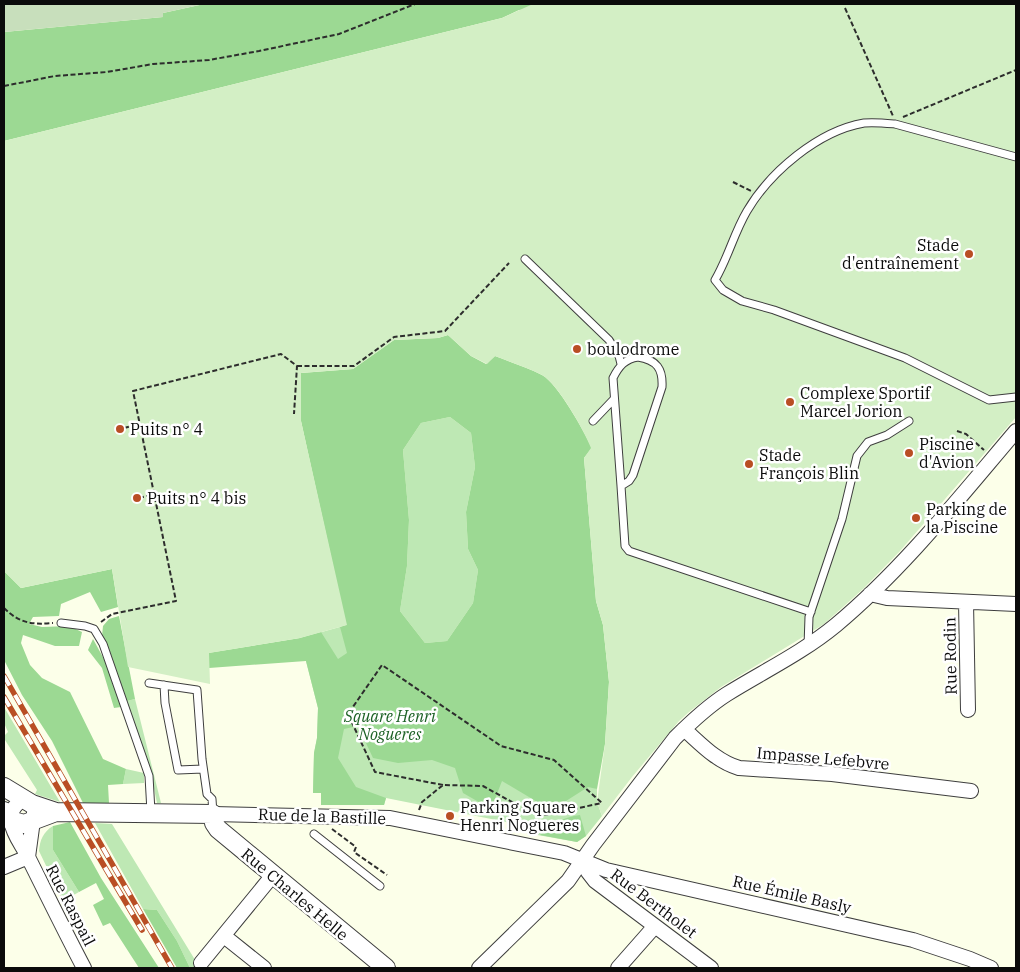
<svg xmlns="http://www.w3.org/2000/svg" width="1020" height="972" font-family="'IBM Plex Serif',serif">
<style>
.green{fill:#bee8b4}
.forest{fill:#9cd993;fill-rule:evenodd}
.cemetery{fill:#c8dfbc}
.pitch{fill:#d3efc5}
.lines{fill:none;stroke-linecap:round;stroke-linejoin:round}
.service-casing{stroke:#3e3e3e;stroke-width:9}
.minor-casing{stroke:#3e3e3e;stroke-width:16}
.tertiary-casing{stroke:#3e3e3e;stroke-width:20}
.path{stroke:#2d2d2d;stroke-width:2;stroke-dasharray:5 2.5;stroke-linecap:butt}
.service{stroke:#fff;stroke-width:7}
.minor{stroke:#fff;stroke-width:14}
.tertiary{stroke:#fff;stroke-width:18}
.rail-casing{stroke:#b94e24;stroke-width:5.5}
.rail{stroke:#fff;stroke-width:4;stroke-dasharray:11;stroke-linecap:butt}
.poi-dot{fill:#b94e24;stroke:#fff;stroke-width:2}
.labels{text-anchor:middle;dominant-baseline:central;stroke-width:5;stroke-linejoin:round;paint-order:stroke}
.poi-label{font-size:16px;fill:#0b0b0b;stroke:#fff;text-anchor:start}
.street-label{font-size:16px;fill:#0b0b0b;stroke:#fff}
.park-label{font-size:16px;font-style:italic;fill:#1c6125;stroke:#fff}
</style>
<rect width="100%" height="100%" fill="#fcffe9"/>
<path class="green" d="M450 417 471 433 475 467 466 512 468 549 478 570 473 603 447 641 425 643 400 611 407 566 409 520 403 450 421 423Z
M347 625 597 789V802L602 816 586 836 577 842 515 831 516 824 386 798 384 805H321V793H313L314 753 317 738 318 708 300 638Z
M135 699 161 803H157L149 765 127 701Z
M4 707 60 802 35 794 37 790 5 740 4 741V736L8 732 4 723Z
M126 769 144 773V783L123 784Z
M95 823 112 824 200 968H190L177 941 157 910 143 909Z
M53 826V850L79 892 63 901 39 851C40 840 43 832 53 826Z"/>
<path class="forest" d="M204 4H610L519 10 502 18 4 141V32L163 17V13Z
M448 335 471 356 486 364 495 356C510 362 527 367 542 375 558 384 584 431 592 448L584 458 596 601 603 625 609 682 605 744 597 789 588 787 566 801 539 803 502 781 491 809 463 793 455 768 432 760 398 763 373 758 358 726 344 729 338 758 356 787 386 798 384 805H321V793H313L314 753 317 738 318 708 306 661 209 668 208 653 300 638 321 632 338 659 347 653 340 627 346 625 301 421V373L353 369 394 340 438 338ZM450 417 471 433 475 467 466 512 468 549 478 570 473 603 447 641 425 643 400 611 407 566 409 520 403 450 421 423Z
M112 569 118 607 101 612 90 592 61 604 59 616 33 617 29 624 42 627 69 626 82 632 79 646H55L23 635 21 643 30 665 42 678 70 692 103 759 126 769 123 784 108 785 109 803 84 805 52 741 22 695 4 660V571L21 588Z
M119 616 135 699 127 701 109 649 102 636 103 626 109 619Z
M93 639 111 672 121 707 114 708 102 668 88 650Z
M580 815 586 836 577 842 540 835C552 824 563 817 580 815Z
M70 822 101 878 159 968H139L110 923 103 926 93 905 104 899 96 883 79 892 53 850V826Z
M143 909 157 910 177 941 190 968H177Z"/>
<path class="cemetery" d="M4 4H204L163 13V17L4 32Z"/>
<path class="pitch" d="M533 4H1016V417L900 551 863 589 824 624 721 687 689 712 679 721 632 777 602 816 597 802 605 744 609 682 603 625 596 601 584 458 591 448C584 430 558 384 542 375 527 367 510 362 495 356L487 364 471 356 448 335 438 338 394 340 353 369 301 373V421L347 625 300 638 209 653 210 684 128 667 112 569 21 588 4 571V141L502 18Z"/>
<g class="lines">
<g class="service-casing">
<path id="service" d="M1016 157 895 124C884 123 874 122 864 123 818 131 770 172 747 211 734 233 728 258 715 280L723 290 742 301 774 310 905 358 989 400 1016 397
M525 259 609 340 619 356 621 364
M638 357C657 360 663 369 662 387L633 475 629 481 621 486 613 378C619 366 625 359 638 357Z
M593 421 614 399
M621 486 625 546 629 551 811 612
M61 623 85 626 94 629 103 644 149 776 151 812
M808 646 809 617 842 519 857 456 868 442 887 435 909 421
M149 683 197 690 202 759 207 794 212 799 213 814
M164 685 165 703 178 770 203 769
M314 834 380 886"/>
</g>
<g class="minor-casing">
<path id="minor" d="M870 594 887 598 1016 604
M966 602 968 710
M684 729C701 744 716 761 739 768L832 774 971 791
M23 799C16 804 9 812 11 821 13 835 23 846 29 859 47 895 65 932 84 968
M213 814 390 818 564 853 606 870 913 940 970 959 991 968
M28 857 34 813
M583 860 588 872 595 881 711 968
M4 867 28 857
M224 936 264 968
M201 963 273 875
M479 968 568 881 593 845 675 738C691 722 708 706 727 694 764 671 802 653 836 625 903 569 959 498 1016 431
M618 968 655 926"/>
</g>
<g class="tertiary-casing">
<path id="tertiary" d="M4 787 32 804 56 812 213 814 214 823 218 829 386 968
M4 811 10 820 24 824 56 812"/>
</g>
<path class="path" d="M845 8 893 116
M4 86 55 76 107 72 153 64 209 60 259 51 339 34 415 4
M903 117 1016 70
M733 182 751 191
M297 366H354L394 337 445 331 509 263
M124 428 140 424
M957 431 966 434 984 450
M139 498 154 494
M4 608C19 623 32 625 53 623
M101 622 112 614 176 601 133 391 281 354 297 366 294 414
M443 785 375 772 348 714 382 665 501 746 554 760 602 803
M419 810 422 802 443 785 483 786 521 807 546 815 602 803
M332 829 356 847 354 852 387 875"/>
<use href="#service" class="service"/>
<use href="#minor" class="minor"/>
<use href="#tertiary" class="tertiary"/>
<g class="rail-casing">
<path id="rail" d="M4 676 172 968
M4 697 142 930"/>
</g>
<use href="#rail" class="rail"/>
</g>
<g class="poi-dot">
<circle cx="969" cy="254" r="5"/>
<circle cx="577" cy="349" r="5"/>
<circle cx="790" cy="402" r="5"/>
<circle cx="120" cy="429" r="5"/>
<circle cx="909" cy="453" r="5"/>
<circle cx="749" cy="464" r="5"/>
<circle cx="137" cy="498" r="5"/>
<circle cx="916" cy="518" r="5"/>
<circle cx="450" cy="816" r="5"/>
</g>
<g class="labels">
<g class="poi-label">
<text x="959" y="245" text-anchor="end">Stade<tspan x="959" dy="18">d'entraînement</tspan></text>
<text x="587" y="349">boulodrome</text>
<text x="800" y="393">Complexe Sportif<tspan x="800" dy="18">Marcel Jorion</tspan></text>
<text x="130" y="429">Puits n° 4</text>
<text x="919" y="444">Piscine<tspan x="919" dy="18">d'Avion</tspan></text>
<text x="759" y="455">Stade<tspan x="759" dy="18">François Blin</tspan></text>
<text x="147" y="498">Puits n° 4 bis</text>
<text x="926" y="509">Parking de<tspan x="926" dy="18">la Piscine</tspan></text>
<text x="460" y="807">Parking Square<tspan x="460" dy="18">Henri Nogueres</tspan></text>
</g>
<g class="street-label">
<text transform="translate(950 656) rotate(-91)">Rue Rodin</text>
<text transform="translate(823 758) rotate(5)">Impasse Lefebvre</text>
<text transform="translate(322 816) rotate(2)">Rue de la Bastille</text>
<text transform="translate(295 894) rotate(40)">Rue Charles Helle</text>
<text transform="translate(792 894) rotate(13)">Rue Émile Basly</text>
<text transform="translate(654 903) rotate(37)">Rue Bertholet</text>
<text transform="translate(71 905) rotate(63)">Rue Raspail</text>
</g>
<g class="park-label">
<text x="390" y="716">Square Henri<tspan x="390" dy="18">Nogueres</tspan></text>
</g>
</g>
<rect width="1020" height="972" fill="none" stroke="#0b0b0b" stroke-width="10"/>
</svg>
